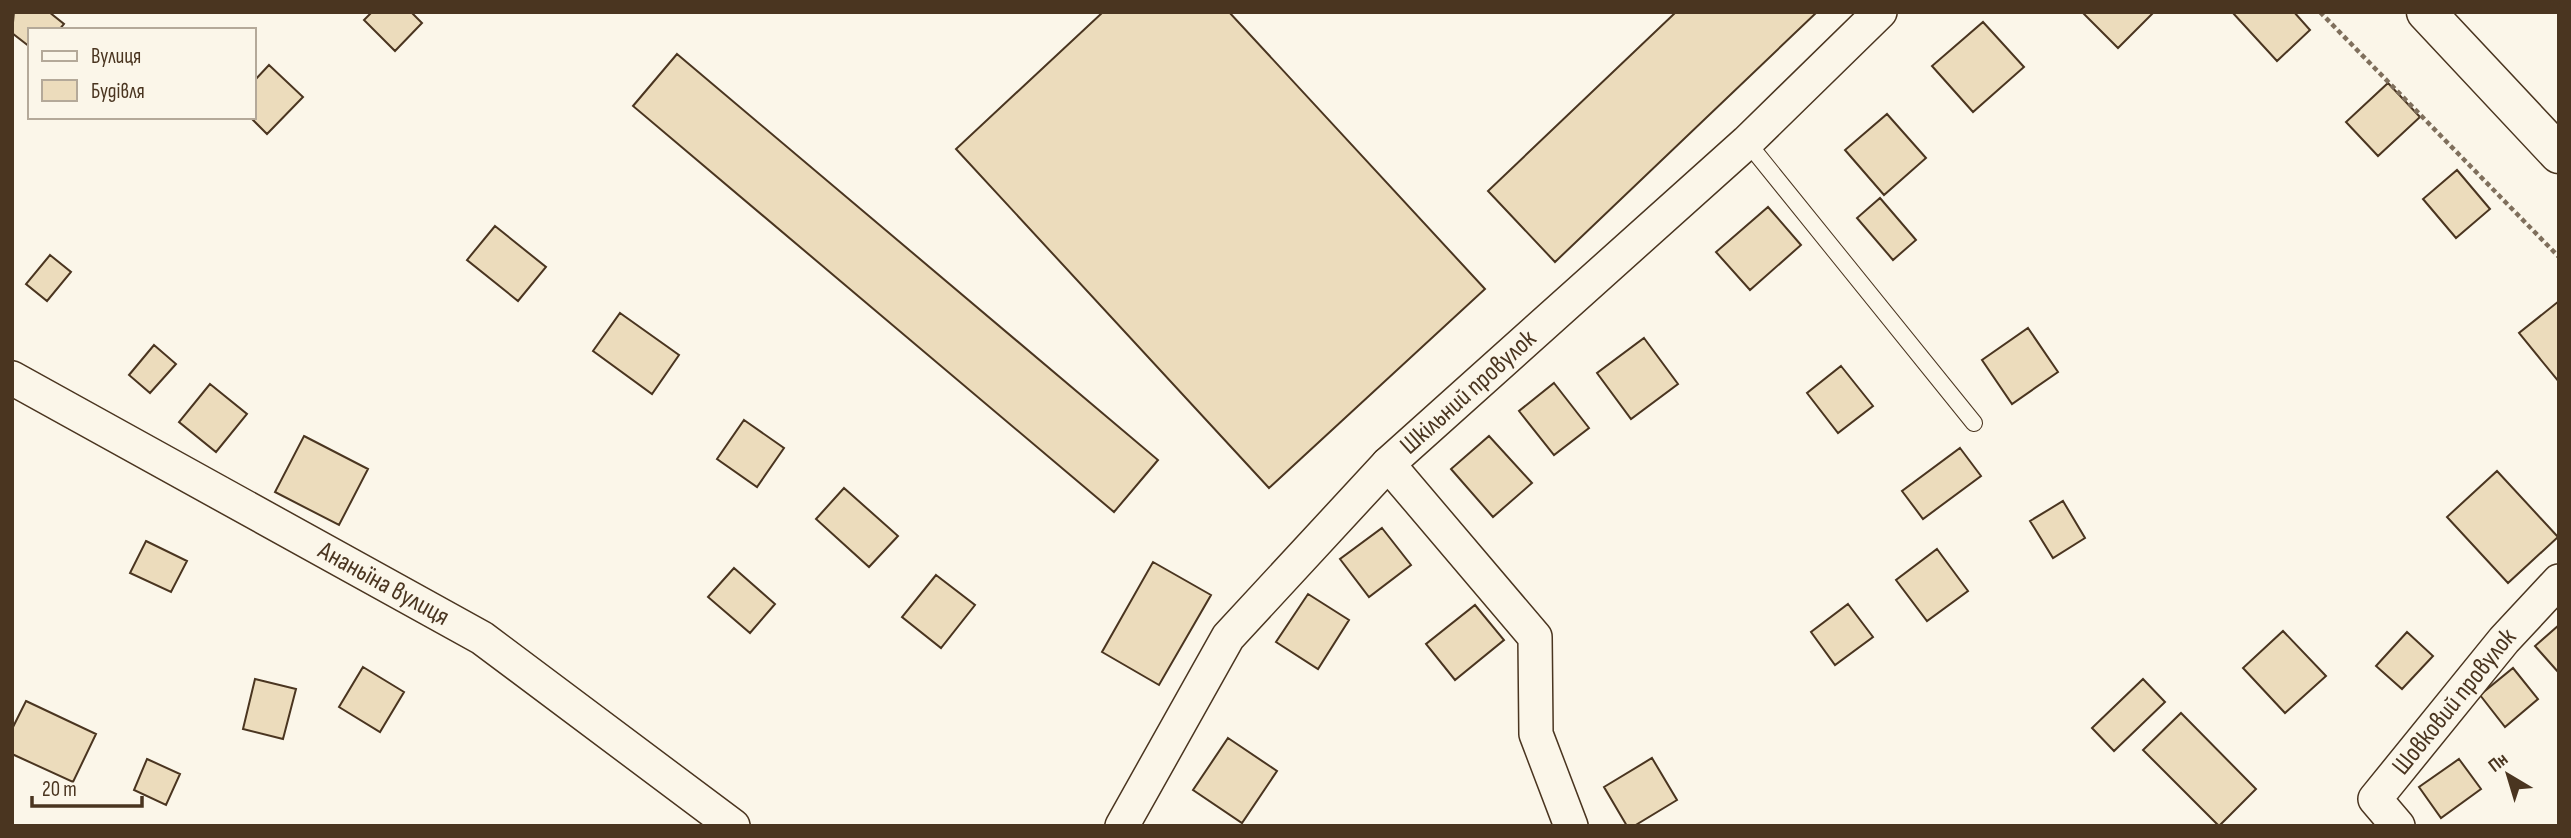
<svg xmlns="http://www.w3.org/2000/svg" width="2571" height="838" font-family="'Sofia Sans Condensed',sans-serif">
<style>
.building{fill:#ecdcbc;stroke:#4a3520;stroke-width:2}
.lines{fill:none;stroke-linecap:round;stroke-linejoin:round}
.service-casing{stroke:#4a3520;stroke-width:18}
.minor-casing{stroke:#4a3520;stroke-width:36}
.primary-casing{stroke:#4a3520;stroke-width:41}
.path{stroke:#7f6f5c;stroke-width:4.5;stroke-dasharray:5 3.5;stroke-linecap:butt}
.service{stroke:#fbf6e9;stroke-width:16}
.minor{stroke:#fbf6e9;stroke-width:33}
.primary{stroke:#fbf6e9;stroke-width:38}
.labels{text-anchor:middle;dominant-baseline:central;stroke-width:5;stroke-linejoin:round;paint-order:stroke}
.street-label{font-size:26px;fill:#4a3520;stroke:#fbf6e9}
</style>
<rect width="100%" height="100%" fill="#fbf6e9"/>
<path class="building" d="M14 12H49L64 24 59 30H30V47L12 33Z
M372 12H411L422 23 395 51 364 20Z
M1103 12H1229L1485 289 1269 488 956 149Z
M1676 12H1817L1555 262 1488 191Z
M2082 12H2154L2118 48Z
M2232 12H2294L2310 30 2277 61Z
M1983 22 2024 67 1973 112 1932 66Z
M677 54 1158 460 1114 512 633 106Z
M269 65 303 97 267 134 250 117H254V81Z
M2388 83 2420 117 2378 156 2346 122Z
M1887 114 1926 158 1884 195 1845 150Z
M2457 170 2490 209 2456 238 2423 199Z
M1880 198 1916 240 1893 260 1857 218Z
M1768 207 1801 245 1750 290 1716 252Z
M495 226 546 267 518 301 467 260Z
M50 255 71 272 47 301 26 284Z
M2559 301V382L2519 333Z
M620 313 679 355 652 394 593 351Z
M2028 328 2058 372 2012 404 1982 360Z
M1644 338 1678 384 1631 419 1597 373Z
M154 345 176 364 150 393 129 375Z
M1841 366 1873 406 1838 433 1807 393Z
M1554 383 1589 428 1554 455 1519 411Z
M210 384 247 414 216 452 179 422Z
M744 420 784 448 757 487 717 459Z
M304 436 368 469 339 525 275 492Z
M1489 436 1532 483 1493 517 1451 469Z
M1960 448 1981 476 1923 519 1902 491Z
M2497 471 2558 537 2508 583 2447 517Z
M844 488 898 536 869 567 816 519Z
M2063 501 2085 538 2053 558 2030 521Z
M1382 528 1411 565 1369 597 1340 559Z
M146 541 187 561 171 592 130 573Z
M1937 549 1968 591 1927 621 1896 580Z
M1153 562 1211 595 1159 685 1102 652Z
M734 568 775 604 750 633 708 597Z
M936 575 975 605 941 648 902 617Z
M1308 594 1349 620 1318 669 1276 642Z
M1848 604 1873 637 1835 665 1811 632Z
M1475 605 1504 640 1455 680 1426 644Z
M2559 625V673L2535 646Z
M2283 631 2326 676 2285 713 2243 668Z
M2407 632 2433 656 2402 689 2376 666Z
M363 667 404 692 380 732 339 707Z
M2513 668 2538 699 2505 727 2480 695Z
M255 679 296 689 283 739 243 729Z
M2143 679 2165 702 2114 751 2092 728Z
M26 701 96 734 73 782 12 754V729Z
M2181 713 2256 789 2219 826 2143 750Z
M1228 738 1277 771 1242 823 1193 790Z
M1652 758 1677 800 1634 826H1627L1604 787Z
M147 759 180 774 166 805 134 790Z
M2459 759 2481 789 2441 818 2419 787Z"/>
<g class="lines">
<g class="service-casing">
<path id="service" d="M1747 142 1974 423"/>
</g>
<g class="minor-casing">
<g id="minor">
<path id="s1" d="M12 378 482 638 733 826"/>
<path d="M1388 464 1535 637 1536 734 1571 826"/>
<path id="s2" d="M1122 826 1228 637 1388 464 1747 142 1880 12"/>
<path id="s3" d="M2398 826 2375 799 2504 640 2559 581"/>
</g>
</g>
<g class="primary-casing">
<path id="primary" d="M2426 12 2559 154"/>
</g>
<path class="path" d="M2320 12 2559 257"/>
<use href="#service" class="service"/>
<use href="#minor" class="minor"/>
<use href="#primary" class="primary"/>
</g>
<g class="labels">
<g class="street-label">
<text stroke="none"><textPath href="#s2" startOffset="560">Шкільний провулок</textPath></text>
<text stroke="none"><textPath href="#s1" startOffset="425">Ананьїна вулиця</textPath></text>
<text stroke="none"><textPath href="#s3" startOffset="161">Шовковий провулок</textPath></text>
</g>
</g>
<rect width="2571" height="838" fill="none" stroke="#4a3520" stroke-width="28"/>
<rect x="28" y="28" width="228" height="91" fill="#fbf6e9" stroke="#b4a999" stroke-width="2"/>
<rect x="42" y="51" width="35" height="10" fill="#fbf6e9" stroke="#b4a999" stroke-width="2"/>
<text x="91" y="63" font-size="21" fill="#4a3520">Вулиця</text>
<rect x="42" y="80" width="35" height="21" fill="#ecdcbc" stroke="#b4a999" stroke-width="2"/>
<text x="91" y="98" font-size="21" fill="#4a3520">Будівля</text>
<g transform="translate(2508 775) rotate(322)" stroke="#fbf6e9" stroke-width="5" paint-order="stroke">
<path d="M0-5L12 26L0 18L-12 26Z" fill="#4a3520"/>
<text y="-10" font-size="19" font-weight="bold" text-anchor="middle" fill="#4a3520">Пн</text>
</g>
<path d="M32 796v10h110v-10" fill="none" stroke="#4a3520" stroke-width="3.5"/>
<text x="42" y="796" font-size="21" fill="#4a3520" stroke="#fbf6e9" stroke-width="5" paint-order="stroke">20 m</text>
</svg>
